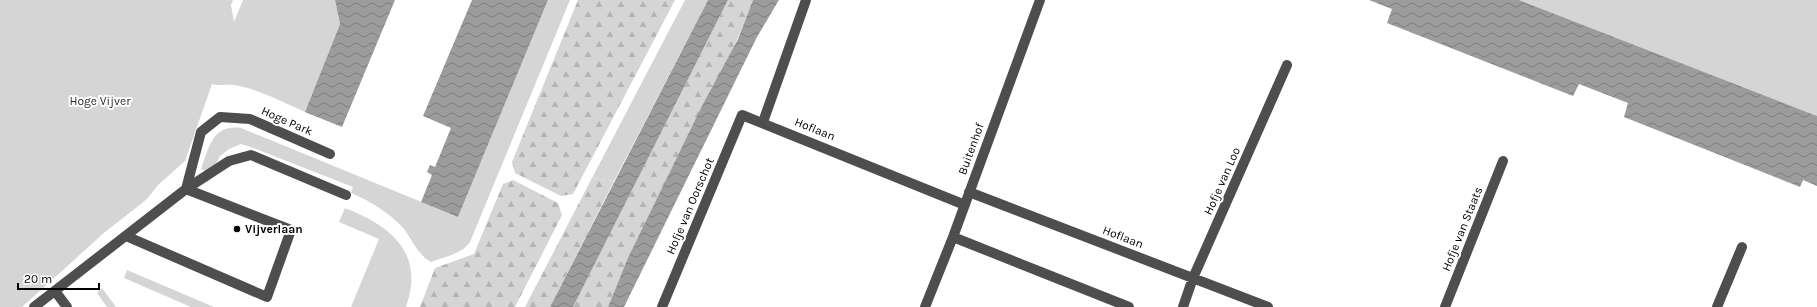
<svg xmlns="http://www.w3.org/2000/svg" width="1817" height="307" font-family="Karla,sans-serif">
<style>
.green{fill:#d5d5d5}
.forest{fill:url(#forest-firs)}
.water{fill:url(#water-waves)}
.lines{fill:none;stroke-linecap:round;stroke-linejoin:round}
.minor{stroke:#4e4e4e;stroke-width:10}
.poi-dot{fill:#000;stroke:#fff;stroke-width:1.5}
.labels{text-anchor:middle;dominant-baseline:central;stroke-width:4;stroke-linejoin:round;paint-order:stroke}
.park-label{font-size:12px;fill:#2c2c2c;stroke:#fff}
.street-label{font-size:12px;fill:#000;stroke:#fff}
.poi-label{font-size:12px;font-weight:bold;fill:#000;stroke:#fff;text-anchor:start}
</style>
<defs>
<pattern id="forest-firs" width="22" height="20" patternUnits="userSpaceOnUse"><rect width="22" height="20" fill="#d5d5d5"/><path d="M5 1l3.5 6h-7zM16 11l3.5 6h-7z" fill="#b5b5b5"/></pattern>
<pattern id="water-waves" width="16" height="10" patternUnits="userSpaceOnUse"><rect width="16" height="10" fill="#9c9c9c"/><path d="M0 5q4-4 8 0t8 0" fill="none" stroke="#7d7d7d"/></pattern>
</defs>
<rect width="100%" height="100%" fill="#fff"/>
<path class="green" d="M0 0H233L231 5 234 22 243 0H335L340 24 305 112C284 103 256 88 234 85 227 84 219 86 212 84L185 161 158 185 146 200 105 232 22 307H0Z
M548 0H570L470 242C462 254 444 257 431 262 418 255 413 241 404 229 390 213 370 201 351 193L353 187 248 146 241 144 229 149 220 156 215 166 205 171 201 169C209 148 212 124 241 128L458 217Z
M685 0H708L614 181 592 178Z
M1519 0H1817V116Z
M345 208C391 226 425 253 406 307H351L379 239 339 222Z
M127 270 214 307H191L124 278Z
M102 288 116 307H107L97 293Z"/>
<path class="forest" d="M578 0H675L573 194 561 196 515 173 512 162Z
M728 0H753C713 106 650 202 608 307H573Z
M592 178 614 181 550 307H525Z
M513 180 558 203 562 215 515 307H420L435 268 474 254 503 184Z"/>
<path class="water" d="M335 0H395L342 127 305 112 340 24Z
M472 0H548L458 217 421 202 432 175 427 172 430 165 435 167 451 128 423 116Z
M708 0H728L573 307H550Z
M753 0H779L757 37 624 307H608L628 258 702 106 738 39Z
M1369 0H1519L1817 116V186L1803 180 1800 187 1624 117 1628 103 1579 84 1573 96 1387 23 1392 9Z"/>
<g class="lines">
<path class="minor" d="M763 122 806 0
M969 192 1268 307
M126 236 267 297 291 230 186 189 201 132 220 117 250 119 330 154
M953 237 1129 307
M55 291 67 307
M34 307 186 189 229 161 251 155 346 195
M662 307 742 115 965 205
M925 307 953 237 1040 0
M1183 307 1193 278 1287 65
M1445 307 1503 161
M1717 307 1742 247"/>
</g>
<circle class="poi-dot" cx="237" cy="229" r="4"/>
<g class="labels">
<g class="park-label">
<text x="100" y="101">Hoge Vijver</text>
</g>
<g class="street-label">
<text transform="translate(287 121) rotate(24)">Hoge Park</text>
<text transform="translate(815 129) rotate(22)">Hoflaan</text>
<text transform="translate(971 149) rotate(-70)">Buitenhof</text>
<text transform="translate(1222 181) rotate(-66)">Hofje van Loo</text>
<text transform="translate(690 206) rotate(-67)">Hofje van Oorschot</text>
<text transform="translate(1462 229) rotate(-68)">Hofje van Staats</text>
<text transform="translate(1123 237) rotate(21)">Hoflaan</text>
</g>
<g class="poi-label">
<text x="245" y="229">Vijverlaan</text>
</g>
</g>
<path d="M18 283v6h81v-6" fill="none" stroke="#000000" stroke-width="2"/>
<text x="24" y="283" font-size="12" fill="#000000" stroke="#ffffff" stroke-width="3" paint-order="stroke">20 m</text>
</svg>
